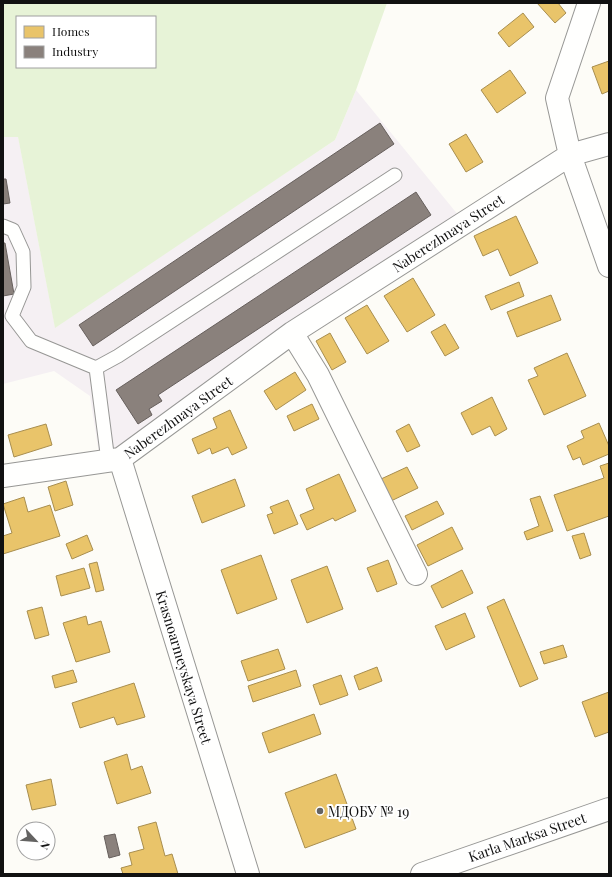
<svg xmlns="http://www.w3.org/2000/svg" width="612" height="877" font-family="'Playfair Display',serif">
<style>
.industrial{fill:#f5f0f3}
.green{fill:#e7f3d7;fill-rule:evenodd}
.homes{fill:#e9c46a;stroke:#a88e4f}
.industry{fill:#8a817c;stroke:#665f5c}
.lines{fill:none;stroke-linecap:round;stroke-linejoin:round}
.lane-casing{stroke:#979795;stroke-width:15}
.street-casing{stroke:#979795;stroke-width:24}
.lane{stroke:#fffffe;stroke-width:13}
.street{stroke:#fffffe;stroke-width:22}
.poi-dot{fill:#646362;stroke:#fff;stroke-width:1.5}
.labels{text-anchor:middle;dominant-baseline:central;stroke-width:4;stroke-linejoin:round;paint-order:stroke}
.street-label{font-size:14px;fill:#111;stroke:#fff}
.poi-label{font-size:14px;fill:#111;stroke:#fff;text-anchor:start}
</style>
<rect width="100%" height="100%" fill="#fdfcf7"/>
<path class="industrial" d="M356 90 459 216 116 453 99 454 90 396 54 371 3 384V137L18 136 55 327 335 140Z"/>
<path class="green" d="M3 3H387L356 90 335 140 55 328 18 137H3ZM17 17H155V67H17Z"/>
<path class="homes" d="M537 3H558L566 13 555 23Z
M523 13 534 27 509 47 498 33Z
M609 61V91L602 94 592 67Z
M510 70 526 93 497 113 481 90Z
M466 134 483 162 466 172 449 144Z
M516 216 538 263 510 276 498 249 483 256 474 236Z
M413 278 435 315 407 332 384 296Z
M519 282 524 296 491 310 485 296Z
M551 295 561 320 517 337 507 312Z
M367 305 389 341 367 354 345 318Z
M445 324 459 348 445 356 431 332Z
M330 333 346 362 332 370 316 341Z
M567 353 586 396 544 415 528 380 538 376 534 368Z
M295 372 306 390 276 410 264 391Z
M492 397 507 429 495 436 490 426 472 435 461 413Z
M312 404 319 419 294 431 287 416Z
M230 410 247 448 232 455 228 447 212 454 210 448 198 454 192 439 217 428 213 418Z
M599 423 609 446V454L583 465 580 457 573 460 567 446 584 438 581 431Z
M46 424 52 445 14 457 8 435Z
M409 424 420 446 407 452 396 431Z
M609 463V516L567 531 554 495 604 478 600 466Z
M407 467 418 488 391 501 381 479Z
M339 474 356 511 335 521 333 518 307 530 300 515 314 509 306 489Z
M235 479 245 506 202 523 192 496Z
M66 481 73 505 55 511 48 487Z
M540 496 553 531 527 540 524 532 539 526 530 499Z
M24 497 28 512 50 505 60 536 3 554V536L12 533 3 504Z
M288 500 298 524 274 534 267 515 273 513 270 507Z
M437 501 444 514 412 530 405 516Z
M452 527 463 549 428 566 417 545Z
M584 533 591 555 580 559 572 536Z
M87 535 93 550 72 559 66 544Z
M261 555 277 599 237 614 221 570Z
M388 560 397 584 377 592 367 568Z
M97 562 104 590 96 592 89 564Z
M327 566 343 609 307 623 291 580Z
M84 568 90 588 61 596 56 576Z
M462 570 473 593 442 608 431 586Z
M504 599 538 679 520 687 487 607Z
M42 607 49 635 35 639 27 611Z
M465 613 475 637 446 650 435 626Z
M86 616 88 625 101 621 110 652 76 662 63 623Z
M563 645 567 657 544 664 540 652Z
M278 649 285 669 248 681 241 661Z
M377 667 382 681 359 690 354 676Z
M73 670 77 682 55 688 52 676Z
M296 670 301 686 253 702 248 686Z
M341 675 348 695 320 705 313 685Z
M134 683 145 717 117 725 114 717 80 728 72 703Z
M609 692V732L595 737 582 702Z
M314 714 321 734 269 753 262 733Z
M127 754 131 770 142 766 151 793 117 804 104 762Z
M336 774 356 829 305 848 285 793Z
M51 779 56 805 32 810 26 785Z
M156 822 165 856 172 854 178 874H123L121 868 132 865 129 853 144 849 138 827Z"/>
<path class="industry" d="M380 123 394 144 93 346 79 325Z
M3 179H6L10 203 3 204Z
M416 192 431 215 158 395 162 401 149 409 152 415 138 424 116 390Z
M3 243H5L14 294 3 296Z
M115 834 120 855 109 858 104 836Z"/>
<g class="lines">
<g class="lane-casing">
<path id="lane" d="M3 226 13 230 23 252 24 287 12 316
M12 316 31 341 96 368 118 356 395 175
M96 368 108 461"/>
</g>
<g class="street-casing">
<path id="street" d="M589 3 557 98 570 155 609 266
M292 333 318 375 416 574
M120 459 248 874
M3 476 120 459 292 333 570 155 609 144
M422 874 609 809"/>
</g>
<use href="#lane" class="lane"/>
<use href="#street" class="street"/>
</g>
<circle class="poi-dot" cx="320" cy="811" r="4"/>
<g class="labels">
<g class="street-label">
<text transform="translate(448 233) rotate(-33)">Naberezhnaya Street</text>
<text transform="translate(178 417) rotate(-36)">Naberezhnaya Street</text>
<text transform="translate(184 667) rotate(73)">Krasnoarmeyskaya Street</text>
<text transform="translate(527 837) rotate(-19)">Karla Marksa Street</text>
</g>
<g class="poi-label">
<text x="328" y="811">МДОБУ № 19</text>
</g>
</g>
<rect width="612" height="877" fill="none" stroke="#111111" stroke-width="8"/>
<rect x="16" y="16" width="140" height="52" fill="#ffffff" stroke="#a0a0a0"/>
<rect x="24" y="26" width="20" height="12" fill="#e9c46a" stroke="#a0a0a0"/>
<text x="52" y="36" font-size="12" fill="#111111">Homes</text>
<rect x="24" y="46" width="20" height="12" fill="#8a817c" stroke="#a0a0a0"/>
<text x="52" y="56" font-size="12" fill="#111111">Industry</text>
<g transform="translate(36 841) rotate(116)"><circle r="19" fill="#ffffff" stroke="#a0a0a0"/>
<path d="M0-3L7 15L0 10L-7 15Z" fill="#646362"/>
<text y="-6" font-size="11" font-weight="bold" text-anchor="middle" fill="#111111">N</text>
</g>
</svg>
